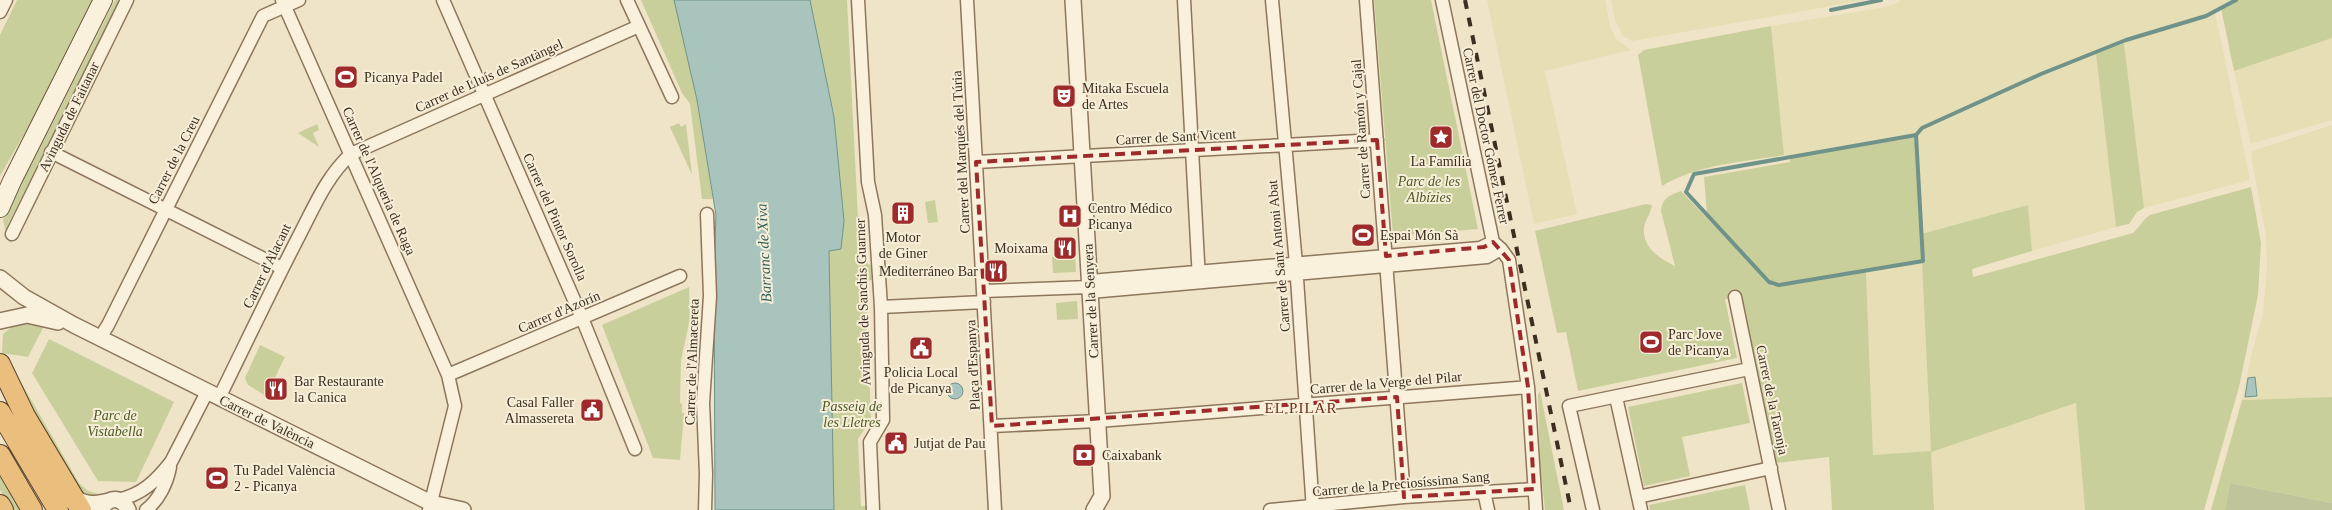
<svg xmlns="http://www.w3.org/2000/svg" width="2332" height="510" font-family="Georgia,serif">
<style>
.farmland{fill:#e6deb5}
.green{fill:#c9cf9b;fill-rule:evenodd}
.cemetery{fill:#bfc49a}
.water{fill:#a9c4bc;stroke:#6f938a}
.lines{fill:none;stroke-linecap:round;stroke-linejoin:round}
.stream{stroke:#6f938a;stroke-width:4}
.minor-casing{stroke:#8d765c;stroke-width:15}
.tertiary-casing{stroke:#8d765c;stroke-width:18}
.secondary-casing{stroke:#6f573f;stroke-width:20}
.trunk-casing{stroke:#5b4430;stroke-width:22}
.minor{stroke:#faf1dc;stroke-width:12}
.tertiary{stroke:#faf1dc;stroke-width:15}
.secondary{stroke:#faf1dc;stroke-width:18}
.trunk{stroke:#eabe7c;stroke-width:20}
.rail{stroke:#3d2e20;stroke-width:4;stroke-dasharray:9 9;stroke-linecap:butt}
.marked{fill:none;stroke:#9e2a2b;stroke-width:4;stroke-dasharray:10 6;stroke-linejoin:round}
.labels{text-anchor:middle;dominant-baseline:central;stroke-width:4;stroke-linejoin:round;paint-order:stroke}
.street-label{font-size:14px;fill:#3d2e20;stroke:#f7eed8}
.poi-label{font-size:14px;fill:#3d2e20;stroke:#f7eed8;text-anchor:start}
.park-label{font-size:14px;font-style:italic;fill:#4d5a26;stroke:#f7eed8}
.water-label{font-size:15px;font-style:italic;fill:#2f5d5a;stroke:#f7eed8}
.neighbourhood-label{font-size:15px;letter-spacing:1px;fill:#6b2e1e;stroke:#f7eed8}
</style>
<rect width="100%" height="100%" fill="#f0e4c8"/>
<path class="farmland" d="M1487 0H1605L1610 26 1616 39 1631 50 1545 71 1577 214 1534 224Z
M1611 0H1865L1633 41 1623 36 1615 20Z
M1901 0H2237L2215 12 2250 180 2144 208 2124 43 2096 54 2116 227 2032 251 2028 206 1920 234 1916 134 1790 158 1784 155 1771 26 1880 8 1895 4Z
M2332 38V120L2251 144 2234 71Z
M2332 125V397L2242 400 2250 360 2263 314 2267 268 2266 236 2251 156 2252 151Z
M1922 263 1931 451 2077 403 2085 510H1934L1930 452 1873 455 1866 272Z"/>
<path class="green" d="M17 0H94L42 103 0 176V35Z
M115 0H121L8 224 12 243 8 241 3 220Z
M641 0H674L676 4 697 100 713 199H702L690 104 682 93Z
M810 0H847L860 257 871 266 872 280 866 281 871 420 858 439 861 506H866V510H834L829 250 841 248 844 221 834 117Z
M1374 0H1431L1478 229 1393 236Z
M2237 0H2332V38L2234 71 2221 8Z
M1771 26 1784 155C1745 162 1697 164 1662 186L1638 55 1644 50Z
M2124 43 2144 208 2137 212 2129 224 2116 227 2096 54Z
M679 123 681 127 686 124 692 175 670 127Z
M317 124 319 130 313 133 319 147 298 133Z
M1916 134 1921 234 2028 205 2032 251 1972 269 1973 277 2133 233C2140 227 2142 220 2150 215L2251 187 2261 243 2258 295 2239 387 2204 510H2085L2076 403 1931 452 1934 510H1832L1829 457 1776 463 1741 296 1725 299 1737 358 1578 391 1566 332 1557 333 1535 231 1646 204 1652 205C1651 213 1645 220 1644 228 1642 247 1660 259 1675 266L1661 211C1662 198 1670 195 1681 191L1772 286 1794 284 1770 281 1707 215 1704 177 1790 162V158ZM1922 263 1931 451 1873 455 1866 272Z
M935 200 938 222 928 223 925 202Z
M1075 255 1076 272 1053 273 1052 257Z
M689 287 690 319 681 360 680 403 682 404V413H684L680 460 653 458 602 325Z
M1077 301 1078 319 1057 320 1056 303Z
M28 322 44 326 28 357 2 353 3 334 17 323Z
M49 339 174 402 136 482 98 481 32 373Z
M260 345 285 357 266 396 248 385 245 378Z
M14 370 79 483 88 491 102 495 93 498 81 495 40 431Z
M1742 383 1750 423 1682 437 1690 476 1644 486 1628 407Z
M1540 391 1564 510H1545L1540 463 1538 395Z
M2332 397V503L2230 483 2225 510H2211L2242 400Z
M0 473 21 510H12L0 490Z
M1745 485 1750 510H1650L1649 505Z"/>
<path class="cemetery" d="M2230 483 2332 503V510H2225Z"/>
<path class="water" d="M674 0H810L834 117 844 221 841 249 829 251 834 510H715L714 266 716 215 697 100Z
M2255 377 2257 396 2245 397 2248 378Z
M947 391a8 8 0 1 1 16 0a8 8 0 1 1-16 0Z"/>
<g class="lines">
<path class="stream" d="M1831 10 1881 0
M1916 135 1694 174 1686 192 1769 282 1779 285 1923 261 1916 135 1922 128 2041 74 2126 40 2206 16 2236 0"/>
<g class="minor-casing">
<path id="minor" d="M282 0 448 375 455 406 429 510
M443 0 582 318 635 449
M627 0 672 97
M858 0 868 182 875 215 881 307 883 420 870 442 873 510
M967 0 995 510
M1184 0 1199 280
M1272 0 1296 264 1313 510
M1366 0 1404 497
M1442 0 1493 242 1501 249 1509 260 1528 387 1536 510
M0 12 6 0
M51 152 282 268
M976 162 1377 140
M12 234 127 0
M1090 281 1480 248 1493 242
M984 291 1090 287
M1090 292 1487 257 1501 249
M1735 297 1779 510
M881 307 984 302
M100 338 108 325 263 16 299 0
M448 375 680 276
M1616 397 1641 510
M219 398C246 343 272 288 300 234 315 205 327 176 351 154L639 26
M992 426 1098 421 1528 387
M1484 492 1488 510
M1638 497 1771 468
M117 500C142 495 156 481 171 462L207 392
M146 510C159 500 167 483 170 467
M705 510 706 474 703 403 710 296 707 214
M1270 510 1404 497 1534 489
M1593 510 1569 406 1749 369"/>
</g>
<g class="tertiary-casing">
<path id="tertiary" d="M1073 0 1102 496 1094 510
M0 278 24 297 74 325 417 496 431 503 463 510
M0 321 27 315 58 322
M74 497C86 506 96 504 109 501
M103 506C112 496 123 498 128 510"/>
</g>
<g class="secondary-casing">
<path id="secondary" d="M0 208 12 181 103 0"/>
</g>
<g class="trunk-casing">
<path id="trunk" d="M0 364 25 416 81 510
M0 412 58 510
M0 455 32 510
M0 505 3 510"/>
</g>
<use href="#minor" class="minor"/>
<use href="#tertiary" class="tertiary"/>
<use href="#secondary" class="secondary"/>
<use href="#trunk" class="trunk"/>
<path class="rail" d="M1465 0 1571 510"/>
</g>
<path class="marked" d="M1377 140 1386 256 1484 247 1493 242 1509 260 1528 387 1534 489 1404 497 1397 397 992 426 976 162Z"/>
<defs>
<g id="stadium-square" transform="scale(1.25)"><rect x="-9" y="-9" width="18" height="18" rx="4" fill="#9e2a2b" stroke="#f7eed8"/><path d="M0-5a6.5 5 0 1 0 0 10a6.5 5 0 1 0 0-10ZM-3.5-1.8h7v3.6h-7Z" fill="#fff"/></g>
<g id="theatre-square" transform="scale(1.25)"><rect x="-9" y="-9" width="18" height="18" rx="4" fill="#9e2a2b" stroke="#f7eed8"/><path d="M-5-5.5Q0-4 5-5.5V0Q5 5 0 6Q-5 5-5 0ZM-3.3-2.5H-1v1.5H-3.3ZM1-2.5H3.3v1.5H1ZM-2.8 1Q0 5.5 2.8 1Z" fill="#fff"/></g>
<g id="sight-square" transform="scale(1.25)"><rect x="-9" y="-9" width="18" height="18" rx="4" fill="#9e2a2b" stroke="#f7eed8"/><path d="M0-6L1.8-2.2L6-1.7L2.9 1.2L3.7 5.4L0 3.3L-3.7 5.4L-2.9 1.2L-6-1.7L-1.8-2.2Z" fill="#fff"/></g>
<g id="building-square" transform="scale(1.25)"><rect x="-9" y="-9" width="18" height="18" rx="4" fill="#9e2a2b" stroke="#f7eed8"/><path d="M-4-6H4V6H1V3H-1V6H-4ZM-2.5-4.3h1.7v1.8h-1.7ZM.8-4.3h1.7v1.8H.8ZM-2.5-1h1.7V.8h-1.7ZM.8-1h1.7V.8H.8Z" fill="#fff"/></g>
<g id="hospital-square" transform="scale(1.25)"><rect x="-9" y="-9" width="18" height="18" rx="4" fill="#9e2a2b" stroke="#f7eed8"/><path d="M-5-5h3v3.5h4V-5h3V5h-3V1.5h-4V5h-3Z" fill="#fff"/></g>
<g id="restaurant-square" transform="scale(1.25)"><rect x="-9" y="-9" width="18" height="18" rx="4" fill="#9e2a2b" stroke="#f7eed8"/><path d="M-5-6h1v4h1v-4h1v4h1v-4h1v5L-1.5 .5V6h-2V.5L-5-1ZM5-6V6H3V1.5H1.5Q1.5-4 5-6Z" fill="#fff"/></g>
<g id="civic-square" transform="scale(1.25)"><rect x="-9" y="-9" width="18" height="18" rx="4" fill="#9e2a2b" stroke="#f7eed8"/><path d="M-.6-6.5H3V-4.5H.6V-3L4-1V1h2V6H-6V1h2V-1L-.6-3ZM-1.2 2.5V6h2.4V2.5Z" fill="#fff"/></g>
<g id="bank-square" transform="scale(1.25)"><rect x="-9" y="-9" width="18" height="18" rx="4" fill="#9e2a2b" stroke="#f7eed8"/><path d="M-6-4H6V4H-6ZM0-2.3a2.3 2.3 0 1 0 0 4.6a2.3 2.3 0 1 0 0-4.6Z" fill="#fff"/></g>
</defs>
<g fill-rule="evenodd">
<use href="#stadium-square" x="346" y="77"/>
<use href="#theatre-square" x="1064" y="96"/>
<use href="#sight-square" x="1441" y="137"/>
<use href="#building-square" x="903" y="213"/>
<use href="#hospital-square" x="1070" y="216"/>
<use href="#stadium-square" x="1363" y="235"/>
<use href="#restaurant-square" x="1065" y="248"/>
<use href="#restaurant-square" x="996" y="271"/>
<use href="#stadium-square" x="1651" y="342"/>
<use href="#civic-square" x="921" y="348"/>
<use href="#restaurant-square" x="276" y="389"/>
<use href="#civic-square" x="592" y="410"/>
<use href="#civic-square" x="896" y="443"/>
<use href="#bank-square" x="1084" y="455"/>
<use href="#stadium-square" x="217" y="478"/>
</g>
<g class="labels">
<g class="street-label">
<text transform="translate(489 76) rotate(-24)">Carrer de Lluís de Santàngel</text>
<text transform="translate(69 117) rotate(-64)">Avinguda de Faitanar</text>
<text transform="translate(1361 129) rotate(-94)">Carrer de Ramón y Cajal</text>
<text transform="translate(1486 136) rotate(78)">Carrer del Doctor Gómez Ferrer</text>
<text transform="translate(1176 137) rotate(-3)">Carrer de Sant Vicent</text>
<text transform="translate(961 152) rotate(-93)">Carrer del Marqués del Túria</text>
<text transform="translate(174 160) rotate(-63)">Carrer de la Creu</text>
<text transform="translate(379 181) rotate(66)">Carrer de l'Alqueria de Raga</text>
<text transform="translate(555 217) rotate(66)">Carrer del Pintor Sorolla</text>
<text transform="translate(1279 256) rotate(-95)">Carrer de Sant Antoni Abat</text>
<text transform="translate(267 266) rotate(-64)">Carrer d'Alacant</text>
<text transform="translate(1091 301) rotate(-93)">Carrer de la Senyera</text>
<text transform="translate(863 302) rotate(-92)">Avinguda de Sanchis Guarner</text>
<text transform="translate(559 312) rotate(-23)">Carrer d'Azorín</text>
<text transform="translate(692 362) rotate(-88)">Carrer de l'Almacereta</text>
<text transform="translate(973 365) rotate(-93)">Plaça d'Espanya</text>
<text transform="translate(1386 383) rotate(-5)">Carrer de la Verge del Pilar</text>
<text transform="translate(1772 400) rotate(78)">Carrer de la Taronja</text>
<text transform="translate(267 422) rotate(26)">Carrer de València</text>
<text transform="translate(1401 484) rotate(-5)">Carrer de la Preciosíssima Sang</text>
</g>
<g class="poi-label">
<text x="364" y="77">Picanya Padel</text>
<text x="1082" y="88">Mitaka Escuela<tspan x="1082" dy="16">de Artes</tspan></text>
<text x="1441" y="161" text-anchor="middle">La Família</text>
<text x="1088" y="208">Centro Médico<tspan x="1088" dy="16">Picanya</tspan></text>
<text x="1380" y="235">Espai Món Sà</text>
<text x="903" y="237" text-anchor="middle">Motor<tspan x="903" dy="16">de Giner</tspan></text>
<text x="1048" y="248" text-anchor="end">Moixama</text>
<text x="978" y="271" text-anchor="end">Mediterráneo Bar</text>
<text x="1668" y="334">Parc Jove<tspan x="1668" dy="16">de Picanya</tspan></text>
<text x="921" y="372" text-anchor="middle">Policia Local<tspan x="921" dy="16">de Picanya</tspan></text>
<text x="294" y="381">Bar Restaurante<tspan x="294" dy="16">la Canica</tspan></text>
<text x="574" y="402" text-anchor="end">Casal Faller<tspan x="574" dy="16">Almassereta</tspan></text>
<text x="914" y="443">Jutjat de Pau</text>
<text x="1102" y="455">Caixabank</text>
<text x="234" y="470">Tu Padel València<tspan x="234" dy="16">2 - Picanya</tspan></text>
</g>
<g class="park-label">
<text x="1429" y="181">Parc de les<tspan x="1429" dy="16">Albízies</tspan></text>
<text x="852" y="406">Passeig de<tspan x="852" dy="16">les Lletres</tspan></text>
<text x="115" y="415">Parc de<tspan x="115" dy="16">Vistabella</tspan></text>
</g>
<g class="water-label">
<text transform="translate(764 253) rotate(-93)">Barranc de Xiva</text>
</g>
<g class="neighbourhood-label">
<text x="1301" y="408">EL PILAR</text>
</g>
</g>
</svg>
